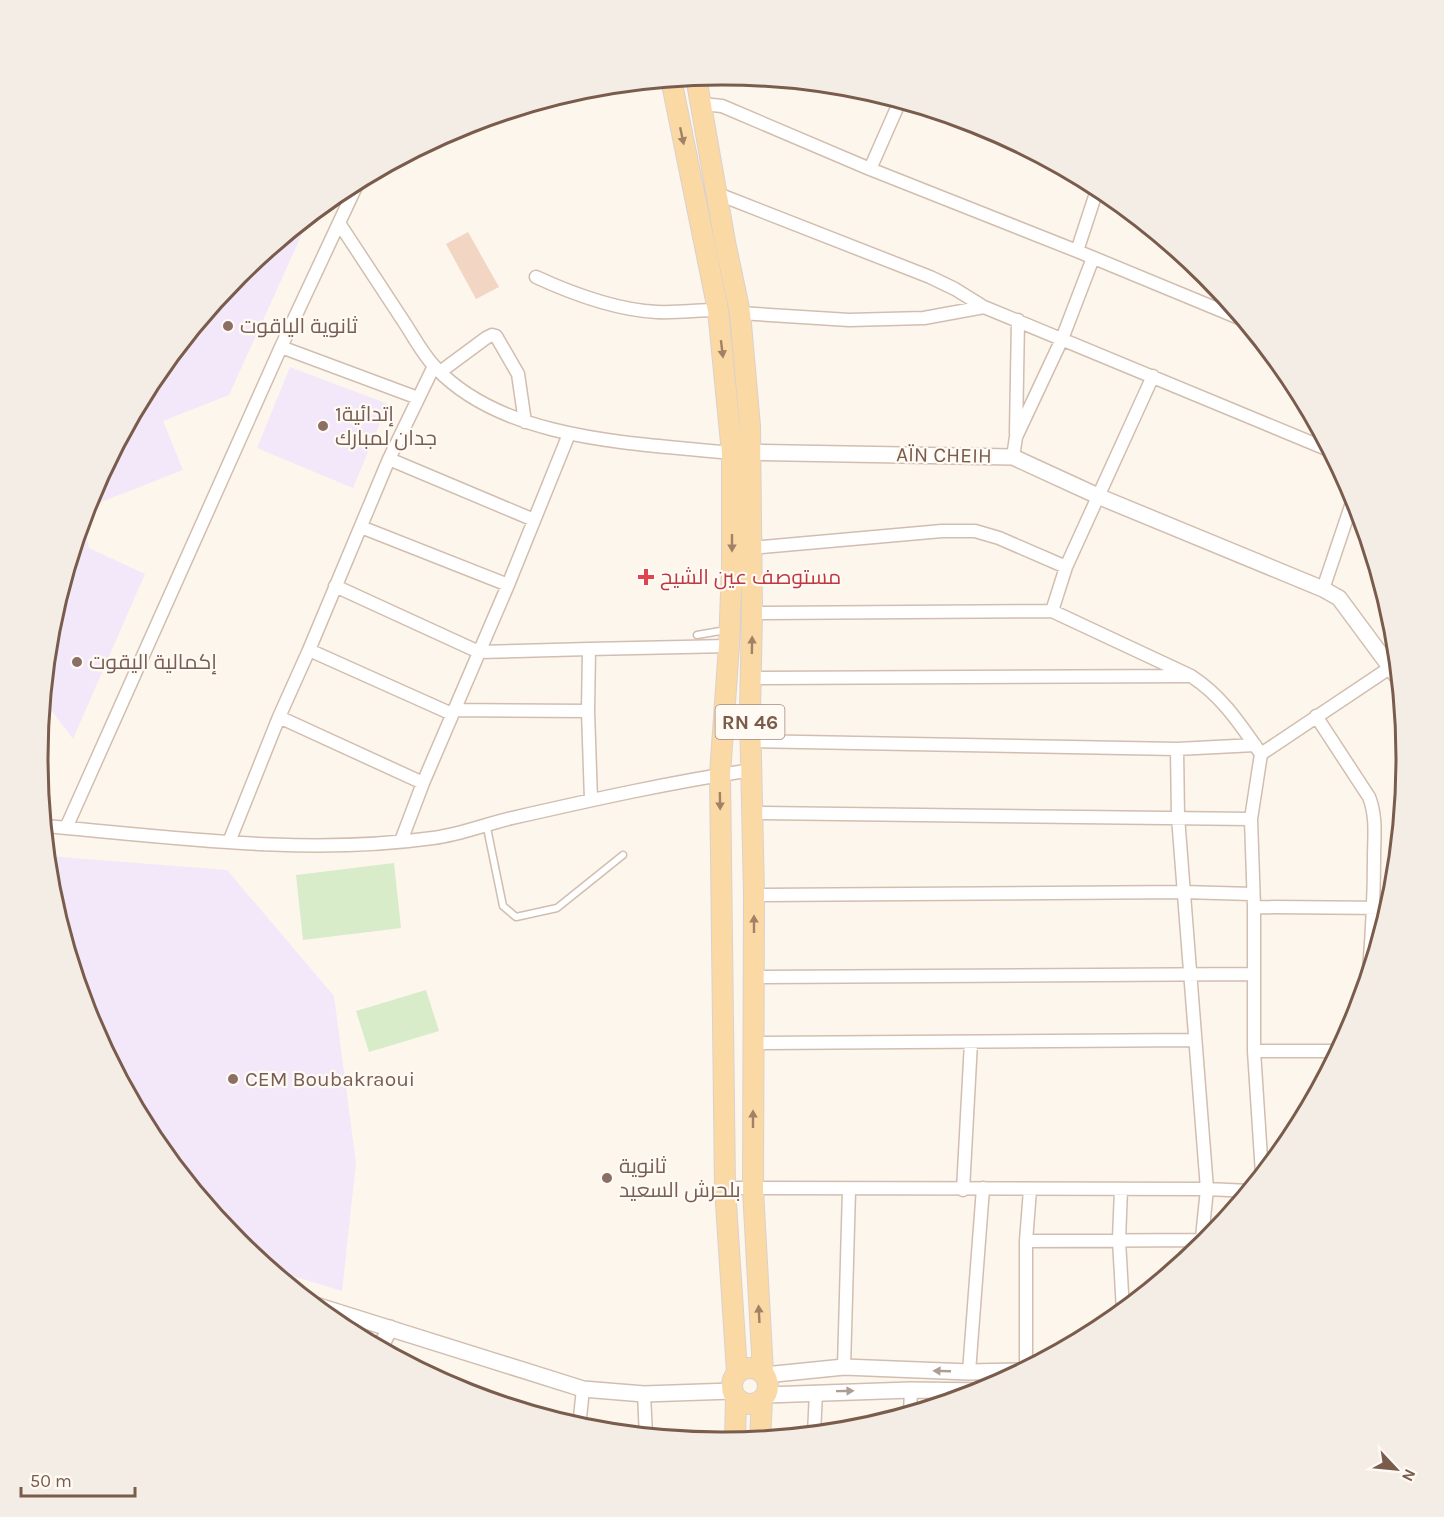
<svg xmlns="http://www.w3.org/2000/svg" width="1444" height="1517" font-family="Karla,Cairo,sans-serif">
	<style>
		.education { fill: #f3e8fa }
		.green { fill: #d8ecc9 }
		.building { fill: #f3d5c3 }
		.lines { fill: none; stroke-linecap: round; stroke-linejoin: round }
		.service-casing { stroke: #d1beb0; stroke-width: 9 }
		.minor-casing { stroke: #d1beb0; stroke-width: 15 }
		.tertiary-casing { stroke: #d1beb0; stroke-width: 18 }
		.primary-casing { stroke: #dad1cd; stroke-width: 22 }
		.service { stroke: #fff; stroke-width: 6 }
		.minor { stroke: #fff; stroke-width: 12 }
		.tertiary { stroke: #fff; stroke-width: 15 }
		.primary { stroke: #fbd9a5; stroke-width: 20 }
		.oneway { fill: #a18267 }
		.oneway2 { fill: #af9d94 }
		.education-dot { fill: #8d6e63; stroke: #fffaf3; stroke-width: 2 }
		.health-dot { fill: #e0444e; stroke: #fffaf3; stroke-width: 2 }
		.labels { text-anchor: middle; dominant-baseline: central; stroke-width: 4.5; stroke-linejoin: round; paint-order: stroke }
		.shield { fill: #fffaf3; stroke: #a28b7f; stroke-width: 1.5 }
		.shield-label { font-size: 20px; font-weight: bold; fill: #7a5c4d }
		.education-label { font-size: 21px; fill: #785e54; stroke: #fffaf3; text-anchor: start }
		.street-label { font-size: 21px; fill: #7a5c4d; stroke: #fffaf3 }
		.health-label { font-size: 21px; fill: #be3a42; stroke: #fffaf3; text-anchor: start }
		.rim { fill: none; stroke: #7a5c4d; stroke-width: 3 }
	</style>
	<rect width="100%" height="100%" fill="#fdf6ec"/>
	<path class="education" d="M 305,220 L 308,221 L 229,395 L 163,421 L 183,470 L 86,508 L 90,496 L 153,378 L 238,274 Z
		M 290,367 L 388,404 L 353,488 L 257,448 Z
		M 83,518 L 89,548 L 145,574 L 73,739 L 43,699 L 51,625 Z
		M 47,856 L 227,870 L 334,996 L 356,1163 L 342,1291 L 270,1269 L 238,1242 L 153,1138 L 89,1020 L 51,892 Z"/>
	<path class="green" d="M 394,863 L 401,928 L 303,940 L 296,875 Z
		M 426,990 L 439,1031 L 369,1052 L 356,1011 Z"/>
	<path class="building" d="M 468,232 L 499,287 L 476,299 L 446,244 Z"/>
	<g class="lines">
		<defs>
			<path id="service" d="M 697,635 L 726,630
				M 486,823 L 503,906 L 516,917 L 557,908 L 623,855"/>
			<path id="minor" d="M 702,104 L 722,106 L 870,169 L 1077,251 L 1244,320
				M 870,169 L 900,101
				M 718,194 L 930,277 L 955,289 L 984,307 L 1329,450
				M 339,223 C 360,255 381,287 402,319 C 413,335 422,354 436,368 C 506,442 638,443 732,453
				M 1077,251 L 1098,187
				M 536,277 C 573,294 616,310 657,312 C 677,313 698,310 718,310
				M 740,313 L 849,320 L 924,318 L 984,307
				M 281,347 L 418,398
				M 440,372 L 486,338 L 492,335 L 496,336 L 518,374 L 525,422
				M 1016,433 L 1018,320
				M 1013,457 L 1016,437 L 1062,339 L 1093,258
				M 389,459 L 534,520
				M 361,527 L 508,585
				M 751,548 L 942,531 L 975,531 L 999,538 L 1066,567
				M 335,586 L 479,652 L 589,649
				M 1323,589 L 1354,497
				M 1052,611 L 1066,567 L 1153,376
				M 752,613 L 1052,611 L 1191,676 C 1222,696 1240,724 1261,754
				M 309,650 L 452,714
				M 751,678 L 1188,676
				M 454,710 L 588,711
				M 1316,716 L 1369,797 C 1377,817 1374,838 1374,858 C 1374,896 1372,934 1369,971
				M 279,717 L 423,783
				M 751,741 L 1177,749 L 1255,745
				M 1177,749 L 1178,817 L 1207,1189 L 1201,1247
				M 591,800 L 588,711 L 589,649 L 729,646
				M 753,813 L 1251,819
				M 44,826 C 173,837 304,856 433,838 C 459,835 486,824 512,818 C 591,800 671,782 752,770
				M 66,828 L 281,347 L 359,180
				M 401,841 L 423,783 L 508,585 L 569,434
				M 229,842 L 279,717 L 309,650 L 389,459 L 434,366
				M 754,895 L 1183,892 L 1252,894
				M 1254,907 L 1389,908
				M 754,977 L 1254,974
				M 752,1043 L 1195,1040
				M 1254,1051 L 1338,1051
				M 1262,1174 L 1254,1051 L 1254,907 L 1251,819 L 1261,754 L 1397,663
				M 725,1188 L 1207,1189 L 1249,1191
				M 1121,1189 L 1119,1240 L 1123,1311
				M 963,1190 L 971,1042
				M 1026,1241 L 1207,1240
				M 844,1367 L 849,1190
				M 1026,1368 L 1026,1241 L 1030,1190
				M 969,1372 L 983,1188
				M 644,1394 L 646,1436
				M 910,1413 L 911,1390
				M 579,1427 L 583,1389
				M 814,1434 L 816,1392"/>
			<path id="tertiary" d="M 740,452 L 1013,457 L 1100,497 L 1323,589 L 1339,598 L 1399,679
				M 312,1304 L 583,1389 L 644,1394 L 732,1391
				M 380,1348 L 390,1328
				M 765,1375 L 844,1367 L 969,1372 L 1022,1371
				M 766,1395 L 911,1390 L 983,1391"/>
			<path id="primary" d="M 696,77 L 725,242 L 740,313 L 750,426 L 752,613 L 750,713 L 754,895 L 753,1190 L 763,1372
				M 671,79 L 718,310 L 732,453 L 732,565 L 729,646 L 720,774 L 725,1188 L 737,1372
				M732 1386a18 18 0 1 1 36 0a18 18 0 1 1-36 0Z
				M 760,1439 L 762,1400
				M 735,1442 L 736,1398"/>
		</defs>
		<use href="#service" class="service-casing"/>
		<use href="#minor" class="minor-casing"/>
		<use href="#tertiary" class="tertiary-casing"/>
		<use href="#primary" class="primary-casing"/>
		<use href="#service" class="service"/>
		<use href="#minor" class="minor"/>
		<use href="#tertiary" class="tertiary"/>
		<use href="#primary" class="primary"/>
	</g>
	<defs><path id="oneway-solid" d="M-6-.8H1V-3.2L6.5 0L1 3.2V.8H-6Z" transform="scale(1.5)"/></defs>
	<g class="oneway">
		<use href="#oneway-solid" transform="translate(682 136) rotate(78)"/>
		<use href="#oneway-solid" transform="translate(722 349) rotate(83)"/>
		<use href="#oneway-solid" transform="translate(732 543) rotate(90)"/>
		<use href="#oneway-solid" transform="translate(752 645) rotate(-89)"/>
		<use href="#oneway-solid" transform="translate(720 801) rotate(89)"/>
		<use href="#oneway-solid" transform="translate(754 924) rotate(-90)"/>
		<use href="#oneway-solid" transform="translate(753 1119) rotate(-90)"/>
		<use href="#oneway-solid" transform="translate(759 1314) rotate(-93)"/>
	</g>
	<g class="oneway2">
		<use href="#oneway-solid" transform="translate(942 1371) rotate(-178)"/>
		<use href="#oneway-solid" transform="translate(845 1391) rotate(-1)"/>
	</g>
	<g class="education-dot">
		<circle cx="228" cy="326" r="6"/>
		<circle cx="323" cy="426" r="6"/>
		<circle cx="77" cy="662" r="6"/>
		<circle cx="233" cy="1079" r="6"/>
		<circle cx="607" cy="1178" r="6"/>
	</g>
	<path class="health-dot" d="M643 568h6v6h6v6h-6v6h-6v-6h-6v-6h6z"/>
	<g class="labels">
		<rect class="shield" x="715.5" y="705" width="69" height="34" rx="4.5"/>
		<g class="shield-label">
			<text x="750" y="722">RN 46</text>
		</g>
		<g class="education-label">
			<text x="240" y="326">ثانوية الياقوت</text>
			<text x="335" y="414">1إتدائية<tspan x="335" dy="24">جدان لمبارك</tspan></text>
			<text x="89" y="662">إكمالية اليقوت</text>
			<text x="245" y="1079">CEM Boubakraoui</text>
			<text x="619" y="1166">ثانوية<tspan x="619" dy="24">بلحرش السعيد</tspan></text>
		</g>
		<g class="street-label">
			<text transform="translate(944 455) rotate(1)">AÏN CHEIH</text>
		</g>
		<g class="health-label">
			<text x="660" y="577">مستوصف عين الشيح</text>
		</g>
	</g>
	<path d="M0 0H1444V1517H0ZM721 85H723A673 673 0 0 1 1396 758V759A673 673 0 0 1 723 1432H721A673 673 0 0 1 48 759V758A673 673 0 0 1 721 85Z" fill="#f4ede6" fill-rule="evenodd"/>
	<path class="rim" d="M721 85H723A673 673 0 0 1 1396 758V759A673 673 0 0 1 723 1432H721A673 673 0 0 1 48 759V758A673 673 0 0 1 721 85Z"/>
	<g transform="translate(1396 1469) rotate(116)" stroke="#fffaf3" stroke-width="4.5" paint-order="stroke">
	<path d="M0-4.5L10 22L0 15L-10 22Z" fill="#7a5c4d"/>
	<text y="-9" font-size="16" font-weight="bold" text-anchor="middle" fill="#7a5c4d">N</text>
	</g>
	<path d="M21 1487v9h114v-9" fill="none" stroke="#7a5c4d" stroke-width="3"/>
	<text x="30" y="1487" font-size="18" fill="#7a5c4d" stroke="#fffaf3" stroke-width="4.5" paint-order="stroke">50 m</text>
</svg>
